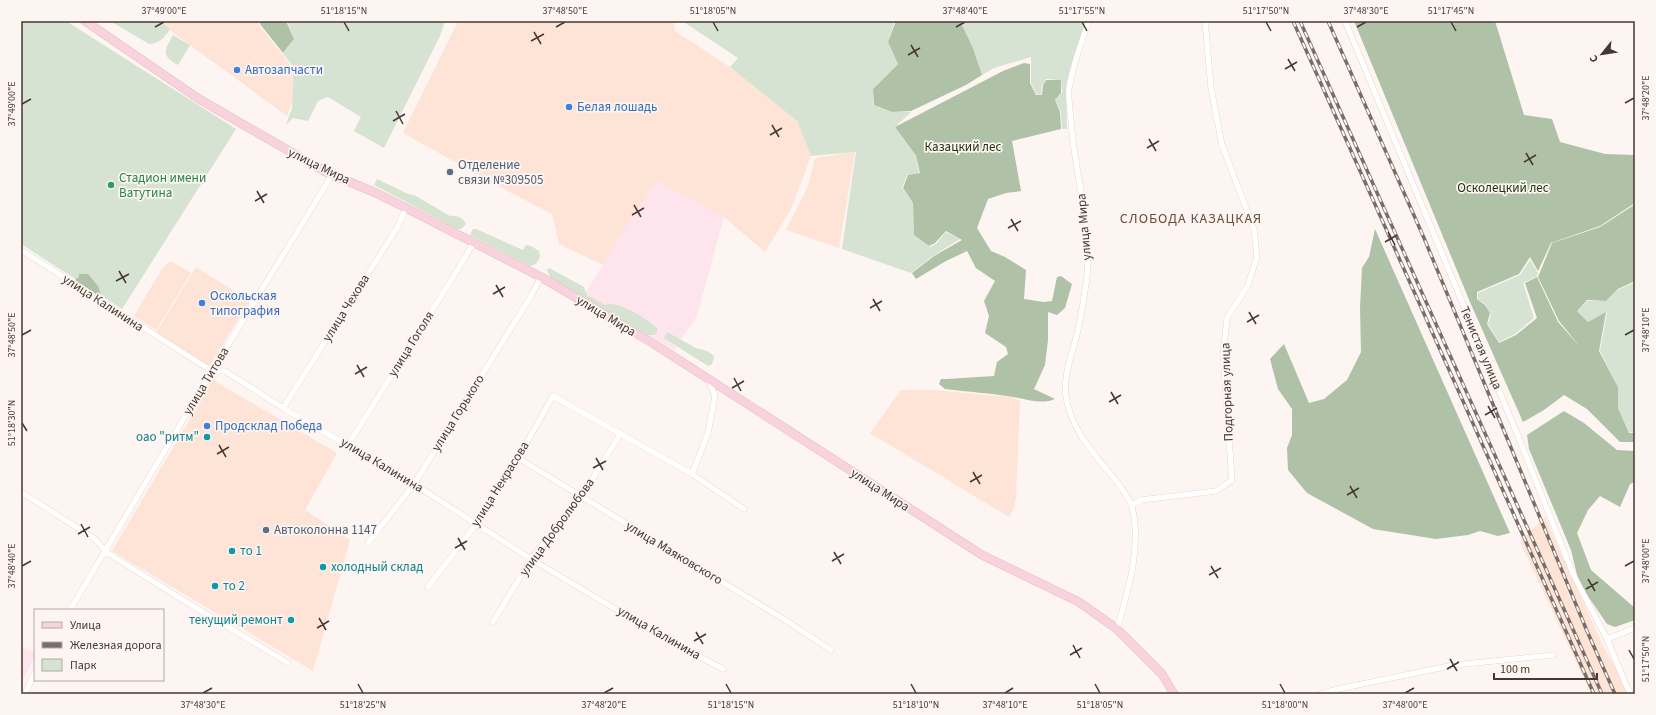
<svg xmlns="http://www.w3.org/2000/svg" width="1656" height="715" font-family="'Source Sans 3',sans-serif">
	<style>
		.built { fill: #fde4d7 }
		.education { fill: #fee5ed }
		.green { fill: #d7e3d2 }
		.forest { fill: #afc1a6 }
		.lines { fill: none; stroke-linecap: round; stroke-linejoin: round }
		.street-casing { stroke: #e3c3b0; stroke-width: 6 }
		.secondary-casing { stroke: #e3c3b0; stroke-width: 9 }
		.street { stroke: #fff; stroke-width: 5.5 }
		.secondary { stroke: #f9d2e0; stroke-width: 8 }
		.rail-casing { stroke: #796e67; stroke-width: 3.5 }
		.rail { stroke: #fcf5f1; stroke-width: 2; stroke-dasharray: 6; stroke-linecap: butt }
		.ticks { fill: none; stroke: #453830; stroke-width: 1.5 }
		.shop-dot { fill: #3f7fe0; stroke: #fcf5f1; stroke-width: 1.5 }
		.service-dot { fill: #5c6f8a; stroke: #fcf5f1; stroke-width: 1.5 }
		.leisure-dot { fill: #2e9e5b; stroke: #fcf5f1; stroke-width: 1.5 }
		.culture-dot { fill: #0f9aa8; stroke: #fcf5f1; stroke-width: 1.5 }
		.labels { text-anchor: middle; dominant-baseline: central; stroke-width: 3.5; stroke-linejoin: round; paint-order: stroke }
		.shop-label { font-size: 13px; fill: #366cbe; stroke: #fcf5f1; text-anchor: start }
		.park-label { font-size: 13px; fill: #1a3109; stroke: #fcf5f1 }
		.service-label { font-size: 13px; fill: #4e5e75; stroke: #fcf5f1; text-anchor: start }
		.street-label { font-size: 13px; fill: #453830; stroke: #fcf5f1 }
		.leisure-label { font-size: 13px; fill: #27864d; stroke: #fcf5f1; text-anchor: start }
		.culture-label { font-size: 13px; fill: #0d838f; stroke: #fcf5f1; text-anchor: start }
		.neighbourhood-label { font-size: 14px; letter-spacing: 1px; fill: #694e3e; stroke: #fcf5f1 }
		.neatline { fill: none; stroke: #453830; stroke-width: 1.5 }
		.ticks-label { font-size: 10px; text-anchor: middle; fill: #453830 }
	</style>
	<rect width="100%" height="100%" fill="#fcf5f1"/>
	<path class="built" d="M 157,21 L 260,21 L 259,25 L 292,67 L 292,102 L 287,116 Z
		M 458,21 L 674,21 L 675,31 L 730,67 L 797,121 L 811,156 L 791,209 L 765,252 L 724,217 L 607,267 L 559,244 L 552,214 L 498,186 L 403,133 Z
		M 855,152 L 839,248 L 786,230 L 808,186 L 815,158 Z
		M 171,261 L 191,273 L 156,330 L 134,316 L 162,269 Z
		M 196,267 L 250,301 L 208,368 L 154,336 Z
		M 213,380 L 337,453 L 305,510 L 350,540 L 313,671 L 112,551 Z
		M 901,390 L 934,390 L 1009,397 L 1020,400 L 1016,498 L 1014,508 L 1009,517 L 870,433 Z
		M 1545,517 L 1603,646 L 1631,694 L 1591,694 L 1520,542 Z"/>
	<path class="education" d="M 657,181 L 724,217 L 697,316 L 674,350 L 584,295 L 607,259 L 619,237 Z
		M 21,646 L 35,653 L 35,658 L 21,682 Z"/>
	<path class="green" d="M 21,21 L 66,21 L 236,129 L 122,309 L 21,244 Z
		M 110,21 L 159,21 L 170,29 C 164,38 160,43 149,44 Z
		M 287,21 L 445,21 L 440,36 L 384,148 L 354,131 L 361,117 L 328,97 L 318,101 L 308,121 L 293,118 L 286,125 L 292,108 L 293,66 L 283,54 L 294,39 Z
		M 682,21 L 895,21 L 888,42 L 898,64 L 873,89 L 873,105 L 892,112 L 911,112 L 895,127 L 916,157 L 919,173 L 907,175 L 902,188 L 913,203 L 914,235 L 930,247 L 936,244 L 946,232 L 960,239 L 934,255 L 911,273 L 842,249 L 856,152 L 811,156 L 797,121 L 730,67 L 738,58 Z
		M 960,21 L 1086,21 L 1066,90 L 1067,129 L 1062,129 L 1061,112 L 1055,100 L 1062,93 L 1061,80 L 1046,79 L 1042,85 L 1041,95 L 1036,94 L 1031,83 L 1031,57 L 994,68 L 982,75 L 973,48 Z
		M 173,35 L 190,45 L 178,65 C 160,55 165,50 173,35 Z
		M 377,179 L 406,193 L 416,196 L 450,216 C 457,215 463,218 466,224 L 461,229 L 457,229 L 374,185 Z
		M 473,229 L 476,229 L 523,250 L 526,245 L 531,246 L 539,251 L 540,257 L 536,264 L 530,266 L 470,235 Z
		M 1530,260 L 1538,273 L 1537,276 L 1523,283 L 1534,318 L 1515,334 L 1499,342 L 1488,324 L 1491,314 L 1485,304 L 1478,299 L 1478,293 L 1520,275 Z
		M 549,268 L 584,287 L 587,295 L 605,305 C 617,299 648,320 657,328 L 657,333 L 654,335 L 647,335 L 551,279 L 547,270 Z
		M 1635,282 L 1635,433 L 1629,432 L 1618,408 L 1618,387 L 1600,351 L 1607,312 L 1588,322 L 1577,311 L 1587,301 L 1606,301 L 1618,290 Z
		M 667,332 L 696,348 L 707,351 L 713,355 L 714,358 L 712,364 L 708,366 L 664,338 Z"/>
	<path class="forest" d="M 261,21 L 286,21 L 294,39 L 283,53 L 260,24 Z
		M 896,21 L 960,21 L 973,48 L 982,75 L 966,85 L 911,111 L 892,112 L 874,105 L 873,89 L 898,64 L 888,42 Z
		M 1354,21 L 1495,21 L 1524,115 L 1552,119 L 1560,142 L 1605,154 L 1635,155 L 1635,203 L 1600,226 L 1551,243 L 1538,271 L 1530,257 L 1519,274 L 1477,292 L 1477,299 L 1485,305 L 1490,313 L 1487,324 L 1499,343 L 1516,335 L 1537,318 L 1525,283 L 1537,277 L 1558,322 L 1581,348 L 1586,384 L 1581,348 L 1559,321 L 1538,277 L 1552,243 L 1600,227 L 1634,205 L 1635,281 L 1618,289 L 1606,301 L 1587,300 L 1577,311 L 1588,322 L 1606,312 L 1599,351 L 1618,387 L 1618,408 L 1629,433 L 1635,433 L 1635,442 L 1620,442 L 1587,409 L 1564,395 L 1544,410 L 1523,422 L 1470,302 Z
		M 1024,63 L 1030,64 L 1030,83 L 1036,95 L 1042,95 L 1043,85 L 1046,80 L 1061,80 L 1061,93 L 1055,100 L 1060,112 L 1061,129 L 1012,141 L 1021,191 L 1006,193 L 988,199 L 977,228 L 991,251 L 1005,257 L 1026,270 L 1024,299 L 1044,302 L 1052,301 L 1057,277 L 1061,276 L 1072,284 L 1065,308 L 1057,315 L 1048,312 L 1048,340 L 1045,365 L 1034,389 L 1055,399 C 1042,405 1027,399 1013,397 C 991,393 968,392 945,389 L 939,384 L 941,379 L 946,379 L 994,376 L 997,362 L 1008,354 L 1006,347 L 985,333 L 989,316 L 984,301 L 995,281 L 976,268 L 967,251 L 946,261 L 916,279 L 912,273 L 934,256 L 962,240 L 946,231 L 935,243 L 929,246 L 914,235 L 913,203 L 903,188 L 908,175 L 920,173 L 916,156 L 895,127 L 1003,71 Z
		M 1375,229 L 1510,533 L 1498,536 L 1480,531 L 1468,535 L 1436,539 L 1373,529 L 1307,493 L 1288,470 L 1287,448 L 1292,435 L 1292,409 L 1278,389 L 1270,359 L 1284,344 L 1309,403 L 1324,399 L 1347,380 L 1361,352 L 1360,308 L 1362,268 L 1369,257 Z
		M 79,274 L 88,274 L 98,286 L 102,298 L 88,292 L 75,280 L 79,277 Z
		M 1564,411 L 1584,423 L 1617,450 L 1635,451 L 1635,482 L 1630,484 L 1620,507 L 1600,496 L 1588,510 L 1577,533 L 1591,570 L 1635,608 L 1635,620 L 1615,627 L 1607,624 L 1579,583 L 1571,550 L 1529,449 L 1527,435 Z"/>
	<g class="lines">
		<defs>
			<path id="street" d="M 1089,21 C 1082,40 1072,69 1069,88 C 1068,98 1070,110 1071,120 C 1074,172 1092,223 1087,276 C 1085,294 1082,312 1078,330 C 1073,353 1061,378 1067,402 C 1074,434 1097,457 1117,482 C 1122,489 1130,499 1132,507 C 1142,547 1128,591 1117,629
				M 1345,21 L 1518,436 L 1573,574 L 1607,639 L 1626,685 L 1631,694
				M 21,250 L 212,371 L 225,371 L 283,408 L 414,484 L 531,559 L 664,638 L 723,669
				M 283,408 L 397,228 L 406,208
				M 348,445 L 463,261 L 474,242
				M 518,458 L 782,618 L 831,650
				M 692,474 L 708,433 L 715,396 L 708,379
				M 21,492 L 95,539 L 106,552 L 183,600 L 288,663
				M 1132,505 L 1141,500 L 1216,491 L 1232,480 L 1223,354 L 1227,318 L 1248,285 L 1257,256 L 1254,229 L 1222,145 L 1211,88 L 1205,21
				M 368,543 L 414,484 L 531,296 L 541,277
				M 428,587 L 477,523 L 518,458 L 553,396 L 692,474 L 744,509
				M 70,610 L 212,371 L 332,175
				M 493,622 L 531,559 L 581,497 L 621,433
				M 1607,639 L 1635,628
				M 25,694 L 35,672
				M 1321,694 L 1338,689 L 1454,665 L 1553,655"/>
			<path id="secondary" d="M 85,21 L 199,99 L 244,125 L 326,172 L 376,193 L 406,208 L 541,277 L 587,304 L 654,344 L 982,555 L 1079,602 L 1117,629 L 1162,674 L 1174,694"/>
		</defs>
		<use href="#street" class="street-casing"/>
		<use href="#secondary" class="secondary-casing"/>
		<use href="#street" class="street"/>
		<use href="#secondary" class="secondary"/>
		<defs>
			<path id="rail" d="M 1293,21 L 1594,694
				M 1300,21 L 1602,694
				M 1328,21 L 1424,238 L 1587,631 L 1615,694"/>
		</defs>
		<use href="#rail" class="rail-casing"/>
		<use href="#rail" class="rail"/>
	</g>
	<path class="ticks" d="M 344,22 L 349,31M 713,22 L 718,31M 1082,22 L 1087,31M 1266,22 L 1271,31M 1451,22 L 1456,31M 155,27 L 164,22M 556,27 L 565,22M 956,27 L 965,22M 1357,27 L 1366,22M 534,32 L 541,44M 531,41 L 544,34M 911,45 L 918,57M 908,55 L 920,48M 1288,59 L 1295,71M 1285,69 L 1297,62M 1625,103 L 1634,98M 22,104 L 31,99M 396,111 L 403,124M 393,121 L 405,114M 772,125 L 779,137M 770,135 L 782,128M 1149,139 L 1156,151M 1147,148 L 1159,141M 1526,153 L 1533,165M 1524,162 L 1536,155M 257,191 L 264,203M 255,201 L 267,194M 634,205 L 641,217M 632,215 L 644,208M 1011,219 L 1018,231M 1008,228 L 1021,221M 1388,232 L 1395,245M 1385,242 L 1397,235M 119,271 L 126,283M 116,281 L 129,274M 496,285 L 503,297M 493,294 L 505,287M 873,299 L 880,311M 870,308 L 882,301M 1249,312 L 1256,324M 1247,322 L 1259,315M 22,335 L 31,330M 1625,335 L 1634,330M 357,365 L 364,377M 355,374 L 367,367M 734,378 L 741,391M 732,388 L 744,381M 1111,392 L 1118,404M 1109,402 L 1121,395M 1488,406 L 1495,418M 1485,415 L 1497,408M 22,423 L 27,431M 219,445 L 226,457M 217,454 L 229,447M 596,458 L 603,470M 593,468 L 606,461M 973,472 L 980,484M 970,482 L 982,475M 1350,486 L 1357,498M 1347,495 L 1359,488M 81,524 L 88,537M 78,534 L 90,527M 458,538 L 465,550M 455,548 L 467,541M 834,552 L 841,564M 832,561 L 844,554M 22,566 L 31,561M 1211,566 L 1218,578M 1625,566 L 1634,561M 1209,575 L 1221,568M 1588,579 L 1595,591M 1586,589 L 1598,582M 319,618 L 326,630M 317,628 L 329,621M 696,632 L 703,644M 694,641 L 706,634M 1073,645 L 1080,658M 1629,650 L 1634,659M 1070,655 L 1082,648M 1450,659 L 1457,671M 1447,669 L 1459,662M 358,684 L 363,693M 726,684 L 731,693M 911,684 L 916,693M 1095,684 L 1100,693M 1280,684 L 1285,693M 203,693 L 212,688M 604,693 L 613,688M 1005,693 L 1013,688M 1405,693 L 1414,688"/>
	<g class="shop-dot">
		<circle cx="237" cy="70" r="4"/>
		<circle cx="569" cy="107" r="4"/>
		<circle cx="202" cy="303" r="4"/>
		<circle cx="207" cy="426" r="4"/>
	</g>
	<g class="service-dot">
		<circle cx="450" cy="172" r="4"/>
		<circle cx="266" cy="530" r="4"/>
	</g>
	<circle class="leisure-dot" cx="111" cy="185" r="4"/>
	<g class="culture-dot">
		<circle cx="207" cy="437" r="4"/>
		<circle cx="232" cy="551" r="4"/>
		<circle cx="323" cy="567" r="4"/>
		<circle cx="215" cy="586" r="4"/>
		<circle cx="291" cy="620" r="4"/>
	</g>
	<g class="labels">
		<g class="shop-label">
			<text x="245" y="70">Автозапчасти</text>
			<text x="577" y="107">Белая лошадь</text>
			<text x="210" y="296">Оскольская<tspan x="210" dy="15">типография</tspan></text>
			<text x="215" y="426">Продсклад Победа</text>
		</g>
		<g class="park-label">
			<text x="963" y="147">Казацкий лес</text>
			<text x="1503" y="188">Осколецкий лес</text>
		</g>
		<g class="service-label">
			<text x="458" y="165">Отделение<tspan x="458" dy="15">связи №309505</tspan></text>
			<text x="274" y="530">Автоколонна 1147</text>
		</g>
		<g class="street-label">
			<text transform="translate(319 166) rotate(26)">улица Мира</text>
			<text transform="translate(1084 227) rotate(-95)">улица Мира</text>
			<text transform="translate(103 303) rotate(33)">улица Калинина</text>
			<text transform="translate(346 308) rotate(-58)">улица Чехова</text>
			<text transform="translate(606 316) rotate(31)">улица Мира</text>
			<text transform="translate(411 344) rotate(-58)">улица Гоголя</text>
			<text transform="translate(1481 348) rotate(67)">Тенистая улица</text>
			<text transform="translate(206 381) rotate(-59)">улица Титова</text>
			<text transform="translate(1227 392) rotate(-92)">Подгорная улица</text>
			<text transform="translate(458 413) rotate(-58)">улица Горького</text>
			<text transform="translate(382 465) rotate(31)">улица Калинина</text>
			<text transform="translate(500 484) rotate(-58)">улица Некрасова</text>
			<text transform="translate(880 490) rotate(33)">улица Мира</text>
			<text transform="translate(557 527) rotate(-54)">улица Добролюбова</text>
			<text transform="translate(674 553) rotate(31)">улица Маяковского</text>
			<text transform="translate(659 633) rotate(30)">улица Калинина</text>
		</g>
		<g class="leisure-label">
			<text x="119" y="178">Стадион имени<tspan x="119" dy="15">Ватутина</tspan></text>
		</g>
		<g class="culture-label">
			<text x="199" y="437" text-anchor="end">оао "ритм"</text>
			<text x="240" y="551">то 1</text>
			<text x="331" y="567">холодный склад</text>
			<text x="223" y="586">то 2</text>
			<text x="283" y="620" text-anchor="end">текущий ремонт</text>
		</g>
		<g class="neighbourhood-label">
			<text x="1191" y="219">СЛОБОДА КАЗАЦКАЯ</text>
		</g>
	</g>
	<rect width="1656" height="715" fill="none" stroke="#fcf5f1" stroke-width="44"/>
	<rect x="34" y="609" width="130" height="72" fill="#fcf5f1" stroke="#b3a9a4"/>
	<rect x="42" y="622" width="20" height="6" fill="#f9d2e0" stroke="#b3a9a4"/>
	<text x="70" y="629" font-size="12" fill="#453830">Улица</text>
	<rect x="42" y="642" width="20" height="6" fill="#796e67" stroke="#b3a9a4"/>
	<text x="70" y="649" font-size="12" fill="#453830">Железная дорога</text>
	<rect x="42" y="659" width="20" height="12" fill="#d7e3d2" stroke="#b3a9a4"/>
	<text x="70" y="669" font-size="12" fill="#453830">Парк</text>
	<g transform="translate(1602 54) rotate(240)" stroke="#fcf5f1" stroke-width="3" paint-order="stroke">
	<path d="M0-3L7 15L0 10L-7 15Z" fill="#453830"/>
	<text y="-6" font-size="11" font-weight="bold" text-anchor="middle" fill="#453830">С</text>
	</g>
	<path d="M1494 673v6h103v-6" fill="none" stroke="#453830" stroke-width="2"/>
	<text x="1500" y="673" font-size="12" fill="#453830" stroke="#fcf5f1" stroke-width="3" paint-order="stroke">100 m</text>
	<rect x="22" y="22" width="1612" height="671" class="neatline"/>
	<g class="ticks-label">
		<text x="164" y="14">37°49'00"E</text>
		<text x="344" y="14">51°18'15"N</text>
		<text x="565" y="14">37°48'50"E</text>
		<text x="713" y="14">51°18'05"N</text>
		<text x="965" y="14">37°48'40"E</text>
		<text x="1082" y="14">51°17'55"N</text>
		<text x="1266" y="14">51°17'50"N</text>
		<text x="1366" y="14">37°48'30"E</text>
		<text x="1451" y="14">51°17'45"N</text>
		<text transform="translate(1645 98) rotate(-90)" y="4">37°48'20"E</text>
		<text transform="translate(11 104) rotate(-90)" y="4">37°49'00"E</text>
		<text transform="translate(1645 330) rotate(-90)" y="4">37°48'10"E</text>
		<text transform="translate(11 335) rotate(-90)" y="4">37°48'50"E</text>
		<text transform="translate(11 423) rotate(-90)" y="4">51°18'30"N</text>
		<text transform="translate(1645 561) rotate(-90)" y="4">37°48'00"E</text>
		<text transform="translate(11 566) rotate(-90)" y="4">37°48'40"E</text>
		<text transform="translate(1645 659) rotate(-90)" y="4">51°17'50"N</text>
		<text x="203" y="708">37°48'30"E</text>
		<text x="363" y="708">51°18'25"N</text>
		<text x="604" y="708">37°48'20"E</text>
		<text x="731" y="708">51°18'15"N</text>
		<text x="916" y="708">51°18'10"N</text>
		<text x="1005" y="708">37°48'10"E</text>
		<text x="1100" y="708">51°18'05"N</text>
		<text x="1285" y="708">51°18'00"N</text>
		<text x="1405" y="708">37°48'00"E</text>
	</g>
</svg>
